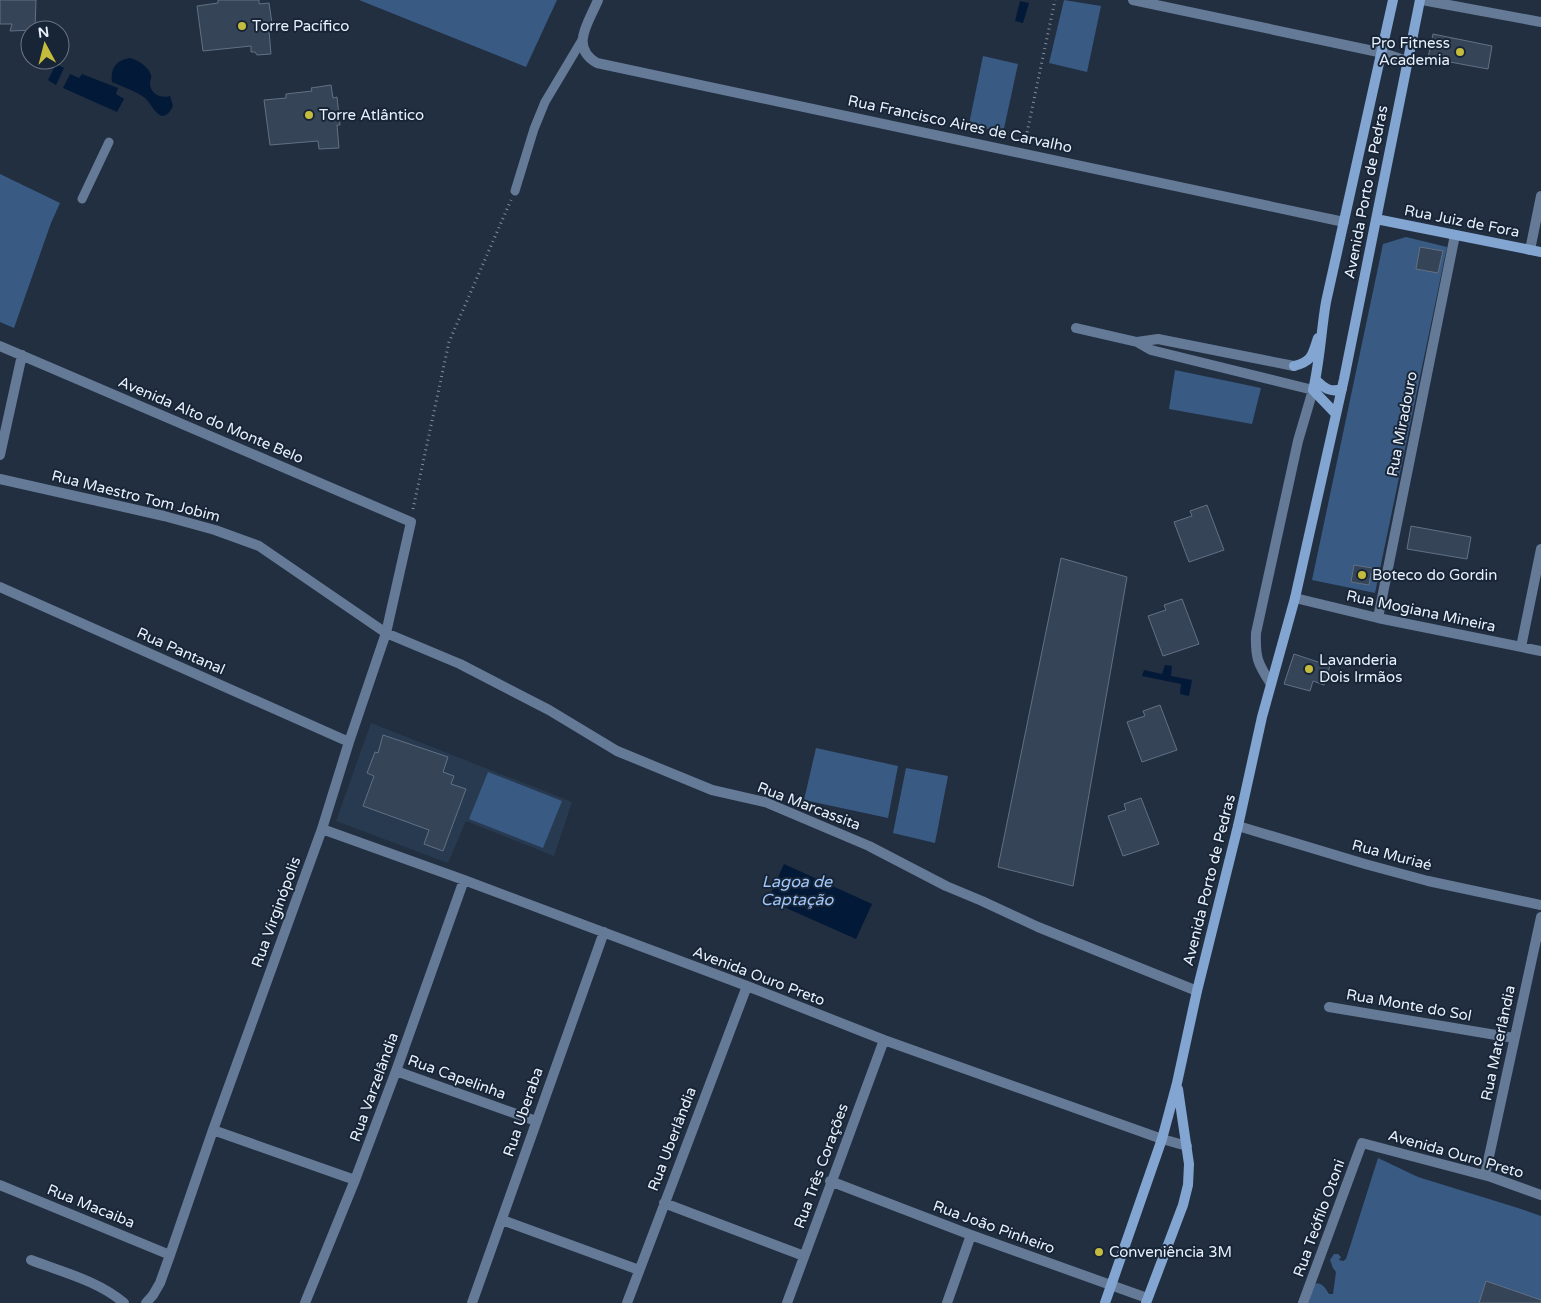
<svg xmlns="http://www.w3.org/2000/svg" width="1541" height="1303" font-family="'Varela Round',sans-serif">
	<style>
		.built { fill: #283a50 }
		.green { fill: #395a83 }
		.water { fill: #021937 }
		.building { fill: #364457; stroke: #617185 }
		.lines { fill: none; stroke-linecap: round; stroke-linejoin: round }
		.path { stroke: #828d9c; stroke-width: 3; stroke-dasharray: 1 4; stroke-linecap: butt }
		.lane { stroke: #657a96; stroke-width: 9 }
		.street { stroke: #657a96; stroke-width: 10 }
		.secondary { stroke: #83a5d1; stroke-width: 10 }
		.poi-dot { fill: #c5bc3d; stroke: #182537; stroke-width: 2 }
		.labels { text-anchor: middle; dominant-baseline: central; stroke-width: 4; stroke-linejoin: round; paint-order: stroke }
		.poi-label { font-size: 15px; fill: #e7f0fb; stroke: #182537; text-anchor: start }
		.street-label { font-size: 15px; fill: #e7f0fb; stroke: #182537 }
		.water-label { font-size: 16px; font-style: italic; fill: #a0c7fb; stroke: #182537 }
	</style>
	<rect width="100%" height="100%" fill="#222f41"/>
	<path class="built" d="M 371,723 L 572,802 L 554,856 L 466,821 L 448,863 L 336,821 Z"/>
	<path class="green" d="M 359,0 L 557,0 L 526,67 Z
		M 1064,0 L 1101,6 L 1087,72 L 1049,63 Z
		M 983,56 L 1018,64 L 1003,133 L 969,124 Z
		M 0,174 L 60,203 L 51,223 L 14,328 L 0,322 Z
		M 1406,237 L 1447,247 L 1375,593 L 1312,580 L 1383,244 Z
		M 1175,370 L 1261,388 L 1252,424 L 1169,409 Z
		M 816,748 L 898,766 L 888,818 L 804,800 Z
		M 906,768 L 948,776 L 935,843 L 893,833 Z
		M 488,772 L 562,801 L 543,848 L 469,819 Z
		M 1378,1158 L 1418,1177 L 1518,1208 L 1541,1216 L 1541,1303 L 1304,1303 L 1313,1284 C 1321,1281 1325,1287 1329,1294 L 1333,1294 L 1336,1272 L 1333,1268 L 1330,1260 L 1334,1254 L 1338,1254 L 1341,1257 L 1339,1260 L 1343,1261 L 1346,1259 Z"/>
	<path class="water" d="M 1020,1 L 1029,3 L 1023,23 L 1015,21 Z
		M 130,58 C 138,60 148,66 151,75 C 152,79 150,79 150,83 C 150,94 161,99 170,96 L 173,106 C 161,130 152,103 145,98 C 136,91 123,87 112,82 C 110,69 116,60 130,58 Z
		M 56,64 L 64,68 L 56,85 L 48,80 Z
		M 70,74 L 79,78 L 82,74 L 118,88 L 116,94 L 124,99 L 117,112 L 63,88 Z
		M 1165,665 L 1172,666 L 1171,676 L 1192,680 L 1189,696 L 1180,694 L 1181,684 L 1142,676 L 1144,670 L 1162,674 Z
		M 784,864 L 872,904 L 856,939 L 768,900 Z"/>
	<path class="building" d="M 0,0 L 36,0 L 35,30 L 10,31 L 12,24 L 0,24 Z
		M 218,0 L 259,0 L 259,4 L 269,3 L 273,30 L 269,31 L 271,54 L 257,55 L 255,52 L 251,52 L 251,46 L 203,51 L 197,6 L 218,3 Z
		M 1433,34 L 1492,46 L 1488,69 L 1428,58 Z
		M 331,85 L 333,98 L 337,97 L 340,125 L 337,125 L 339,148 L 319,149 L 318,141 L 270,145 L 264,100 L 286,98 L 286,94 L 312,91 L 311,88 Z
		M 1420,247 L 1443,251 L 1438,273 L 1416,269 Z
		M 1207,505 L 1224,550 L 1189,562 L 1174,522 L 1192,516 L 1190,511 Z
		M 1411,526 L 1471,537 L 1467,559 L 1407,549 Z
		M 1061,558 L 1127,577 L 1073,886 L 998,867 Z
		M 1354,565 L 1372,568 L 1369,585 L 1351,582 Z
		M 1182,599 L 1199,644 L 1163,656 L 1148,616 L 1166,610 L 1164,605 Z
		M 1294,654 L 1330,666 L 1324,685 L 1313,681 L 1310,691 L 1284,684 Z
		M 1160,705 L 1177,750 L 1142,762 L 1127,722 L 1145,716 L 1143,711 Z
		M 383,735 L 448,757 L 443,772 L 454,776 L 451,784 L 466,789 L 443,851 L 424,844 L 429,830 L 363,806 L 374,776 L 367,773 L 375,752 L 378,753 Z
		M 1141,798 L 1159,844 L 1123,856 L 1108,816 L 1126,810 L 1124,804 Z
		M 1486,1281 L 1541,1300 L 1541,1303 L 1479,1303 Z"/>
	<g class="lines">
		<path class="path" d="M 1025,142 L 1055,0
			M 413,509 L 449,342 L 511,200"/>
		<path class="lane" d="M 515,191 L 534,129 L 545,102 L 582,40
			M 82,199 L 109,142"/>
		<path class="street" d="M 598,0 C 589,22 569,47 597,63 L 1344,222
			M 1133,0 L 1383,53 L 1407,61
			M 1422,0 L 1541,22
			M 1530,250 L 1541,196
			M 1076,328 L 1137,342 L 1151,350 L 1313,390 L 1298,441 L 1256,633 C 1255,658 1258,664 1271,684
			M 1137,342 L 1158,339 L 1294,366
			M 0,346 L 411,522 L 386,633 L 349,742 L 322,829 L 213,1130 L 170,1255 L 160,1283 L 153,1295 L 146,1303
			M 0,455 L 22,355
			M 0,479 L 164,516 L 215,530 L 259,546 L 386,633 L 460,664 L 549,710 L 617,751 L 712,790 L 765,802 L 869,846 L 946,886 L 982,901 L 1038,927 L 1197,991
			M 0,587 L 349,742
			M 1295,598 L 1378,618 L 1541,651
			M 1378,618 L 1455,235
			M 1521,647 L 1541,549
			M 1238,826 L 1365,864 L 1428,881 L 1541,905
			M 322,829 L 464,880 L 747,986 L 884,1040 L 1162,1139 L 1187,1146
			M 1329,1007 L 1514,1038
			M 396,1071 L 536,1121
			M 213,1130 L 355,1180
			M 1485,1175 L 1541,917
			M 830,1181 L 971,1235 L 1147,1298
			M 0,1185 L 170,1255
			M 664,1203 L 804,1256
			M 502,1220 L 639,1270
			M 31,1260 C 62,1272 99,1281 124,1303
			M 305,1303 L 355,1180 L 396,1071 L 464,880
			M 472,1303 L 604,932
			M 627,1303 L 747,986
			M 787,1303 L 884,1040
			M 947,1303 L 971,1235
			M 1303,1303 L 1362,1143 L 1491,1177 L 1541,1195"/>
		<path class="secondary" d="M 1376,219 L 1541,252
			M 1294,366 C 1313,361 1312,355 1318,338
			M 1316,380 C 1324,388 1330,393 1342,389
			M 1336,414 L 1313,390 C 1320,361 1321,331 1326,302 L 1393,0
			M 1105,1303 L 1162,1139 L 1177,1083 L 1197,991 L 1238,826 L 1262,717 L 1295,598 L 1344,379 L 1420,0
			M 1146,1303 L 1183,1205 L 1188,1185 L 1189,1164 L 1178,1089"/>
	</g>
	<g class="poi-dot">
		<circle cx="242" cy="26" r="5"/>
		<circle cx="1460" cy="52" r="5"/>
		<circle cx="309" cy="115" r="5"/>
		<circle cx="1362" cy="575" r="5"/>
		<circle cx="1309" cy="669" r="5"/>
		<circle cx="1099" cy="1252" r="5"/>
	</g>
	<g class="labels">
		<g class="poi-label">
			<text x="252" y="26">Torre Pacífico</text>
			<text x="1450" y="43" text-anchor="end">Pro Fitness<tspan x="1450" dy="17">Academia</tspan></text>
			<text x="319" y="115">Torre Atlântico</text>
			<text x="1372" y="575">Boteco do Gordin</text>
			<text x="1319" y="660">Lavanderia<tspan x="1319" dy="17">Dois Irmãos</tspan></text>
			<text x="1109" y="1252">Conveniência 3M</text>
		</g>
		<g class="street-label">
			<text transform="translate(960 124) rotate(12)">Rua Francisco Aires de Carvalho</text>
			<text transform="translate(1366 192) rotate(-79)">Avenida Porto de Pedras</text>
			<text transform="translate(1462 221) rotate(11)">Rua Juiz de Fora</text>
			<text transform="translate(211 420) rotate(23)">Avenida Alto do Monte Belo</text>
			<text transform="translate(1402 424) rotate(-79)">Rua Miradouro</text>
			<text transform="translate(136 496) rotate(14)">Rua Maestro Tom Jobim</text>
			<text transform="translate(1421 611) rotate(12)">Rua Mogiana Mineira</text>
			<text transform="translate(181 651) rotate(24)">Rua Pantanal</text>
			<text transform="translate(809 806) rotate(21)">Rua Marcassita</text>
			<text transform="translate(1392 855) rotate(15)">Rua Muriaé</text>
			<text transform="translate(1209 880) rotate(-76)">Avenida Porto de Pedras</text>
			<text transform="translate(276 912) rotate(-70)">Rua Virginópolis</text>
			<text transform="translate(759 976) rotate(21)">Avenida Ouro Preto</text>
			<text transform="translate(1409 1005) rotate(10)">Rua Monte do Sol</text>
			<text transform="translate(1498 1043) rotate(-78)">Rua Materlândia</text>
			<text transform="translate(457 1077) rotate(20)">Rua Capelinha</text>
			<text transform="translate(374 1087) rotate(-70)">Rua Varzelândia</text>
			<text transform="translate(523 1112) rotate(-71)">Rua Uberaba</text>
			<text transform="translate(672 1139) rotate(-69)">Rua Uberlândia</text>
			<text transform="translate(1456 1154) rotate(16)">Avenida Ouro Preto</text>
			<text transform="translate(821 1166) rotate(-70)">Rua Três Corações</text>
			<text transform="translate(91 1206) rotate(22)">Rua Macaiba</text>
			<text transform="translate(1319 1218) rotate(-70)">Rua Teófilo Otoni</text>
			<text transform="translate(994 1227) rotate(20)">Rua João Pinheiro</text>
		</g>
		<g class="water-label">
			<text x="797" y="882">Lagoa de<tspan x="797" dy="18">Captação</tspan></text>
		</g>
	</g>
	<g transform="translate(45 45) rotate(353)"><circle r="24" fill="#182537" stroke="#6b7685"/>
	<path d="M0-4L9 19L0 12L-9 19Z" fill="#c5bc3d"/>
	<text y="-8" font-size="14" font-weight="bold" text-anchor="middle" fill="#e7f0fb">N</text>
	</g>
</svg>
